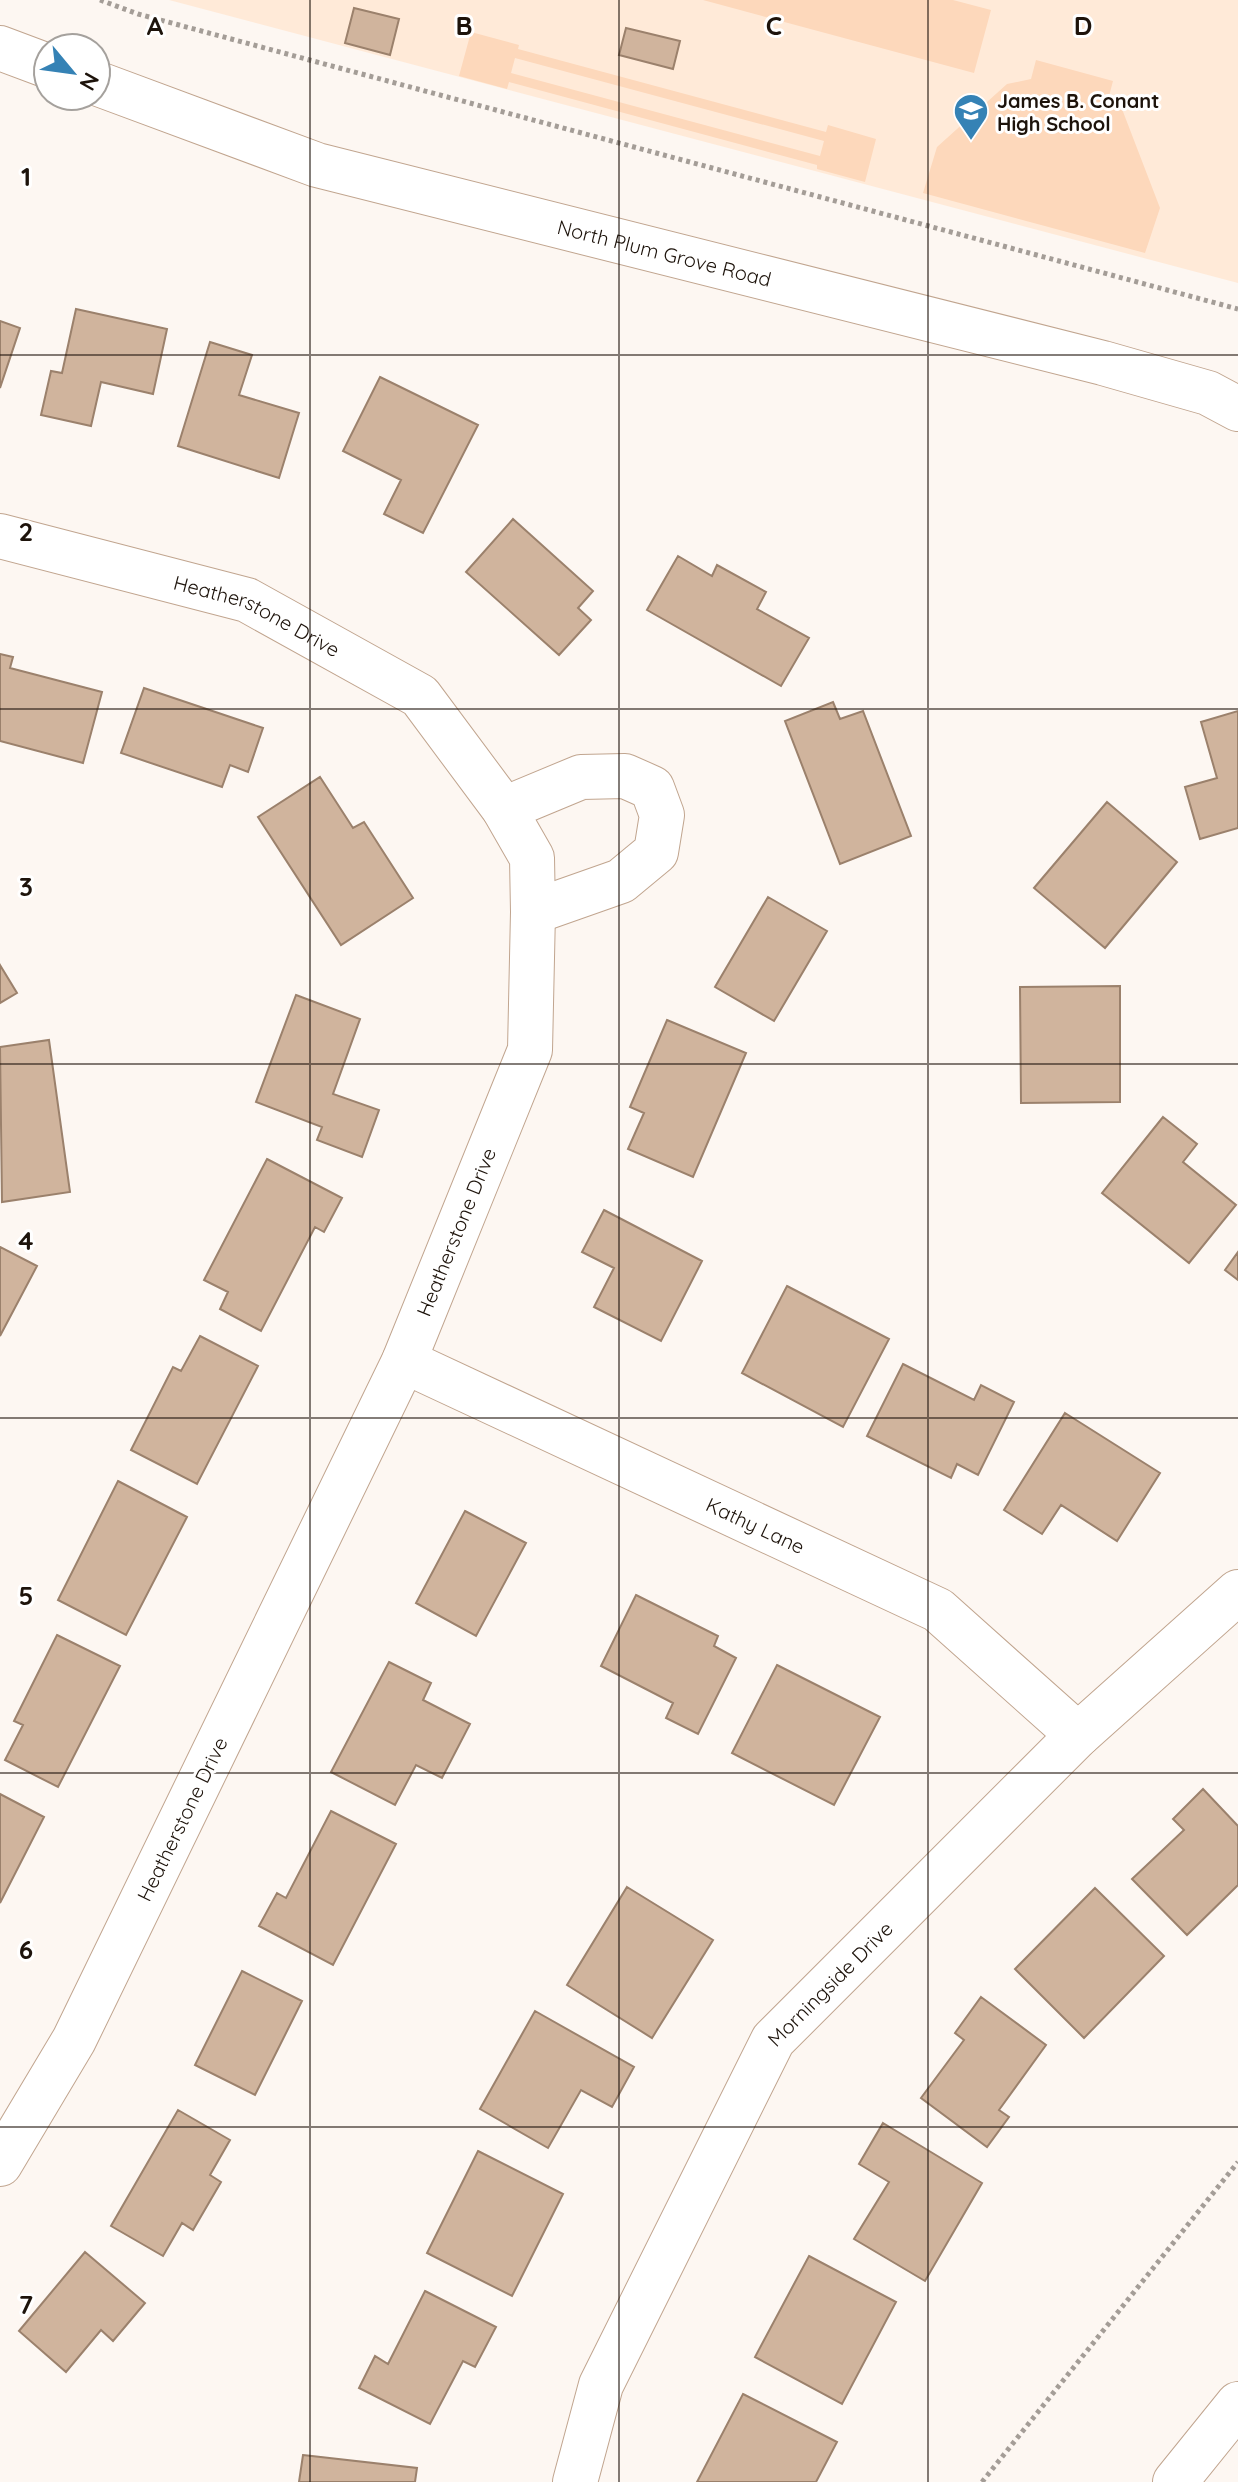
<svg xmlns="http://www.w3.org/2000/svg" width="1238" height="2482" font-family="Quicksand,sans-serif">
	<style>
		.built { fill: #ffead8 }
		.green { fill: #fdd8bb; fill-rule: evenodd }
		.building { fill: #d0b49d; stroke: #9b816c; stroke-width: 2 }
		.lines { fill: none; stroke-linecap: round; stroke-linejoin: round }
		.minor-casing { stroke: #c1a58f; stroke-width: 46 }
		.major-casing { stroke: #c1a58f; stroke-width: 46 }
		.path { stroke: #a49d97; stroke-width: 5; stroke-dasharray: 4 4; stroke-linecap: butt }
		.minor { stroke: #fff; stroke-width: 44 }
		.major { stroke: #fff; stroke-width: 44 }
		.grid { fill: none; stroke: #1d130b; stroke-width: 2; stroke-opacity: 0.55 }
		.labels { text-anchor: middle; dominant-baseline: central; stroke-width: 6; stroke-linejoin: round; paint-order: stroke }
		.poi-label { font-size: 20px; font-weight: bold; fill: #1d130b; stroke: #fff; text-anchor: start }
		.street-label { font-size: 20px; fill: #1d130b; stroke: #fff }
		.grid-label { font-size: 26px; text-anchor: middle; font-weight: bold; fill: #1d130b; stroke: #fff; stroke-width: 6; stroke-linejoin: round; paint-order: stroke }
	</style>
	<rect width="100%" height="100%" fill="#fdf7f2"/>
	<path class="built" d="M 169,0 L 1238,0 L 1238,283 Z"/>
	<path class="green" d="M 703,0 L 953,0 L 991,10 L 974,73 Z
		M 471,32 L 519,45 L 518,49 L 826,132 L 828,125 L 876,139 L 865,182 L 817,169 L 817,165 L 509,82 L 507,89 L 459,76 ZM 515,58 L 824,141 L 820,156 L 511,73 Z
		M 1036,60 L 1113,81 L 1108,100 L 1122,109 L 1160,208 L 1145,253 L 923,193 L 937,147 L 1007,84 L 1031,79 Z"/>
	<path class="building" d="M 354,8 L 399,19 L 390,55 L 345,43 Z
		M 626,28 L 680,41 L 673,69 L 619,55 Z
		M 76,309 L 167,329 L 153,394 L 101,382 L 91,426 L 41,415 L 51,371 L 62,373 Z
		M 0,321 L 20,328 L 0,388 Z
		M 210,342 L 252,355 L 239,395 L 299,413 L 279,478 L 178,446 Z
		M 380,377 L 478,425 L 423,533 L 384,514 L 401,480 L 343,451 Z
		M 513,519 L 593,591 L 578,608 L 591,620 L 559,655 L 466,572 Z
		M 678,556 L 712,576 L 717,565 L 766,592 L 757,609 L 809,638 L 781,686 L 647,610 Z
		M 0,654 L 13,657 L 10,668 L 102,692 L 83,763 L 0,741 Z
		M 144,688 L 263,728 L 248,772 L 230,765 L 222,787 L 121,753 Z
		M 833,702 L 840,719 L 863,711 L 911,836 L 840,864 L 785,721 Z
		M 1238,711 L 1238,828 L 1200,839 L 1185,787 L 1217,778 L 1201,722 Z
		M 320,777 L 353,828 L 364,822 L 413,898 L 341,945 L 258,817 Z
		M 1107,802 L 1177,862 L 1105,948 L 1034,888 Z
		M 768,897 L 827,931 L 774,1021 L 715,987 Z
		M 0,965 L 17,993 L 0,1003 Z
		M 1120,986 L 1120,1102 L 1021,1103 L 1020,987 Z
		M 296,995 L 360,1019 L 333,1094 L 379,1110 L 362,1157 L 317,1140 L 322,1127 L 256,1102 Z
		M 667,1020 L 746,1053 L 693,1177 L 628,1149 L 644,1113 L 630,1107 Z
		M 49,1040 L 70,1192 L 2,1202 L 0,1047 Z
		M 1163,1117 L 1197,1144 L 1183,1162 L 1236,1205 L 1189,1263 L 1102,1193 Z
		M 267,1159 L 342,1198 L 324,1232 L 315,1227 L 261,1331 L 220,1309 L 228,1292 L 204,1280 Z
		M 604,1210 L 702,1261 L 661,1341 L 594,1307 L 614,1268 L 582,1252 Z
		M 0,1247 L 37,1266 L 0,1336 Z
		M 1238,1252 L 1238,1280 L 1225,1270 Z
		M 787,1286 L 889,1339 L 843,1427 L 742,1373 Z
		M 200,1336 L 258,1366 L 197,1484 L 131,1450 L 173,1367 L 181,1371 Z
		M 903,1364 L 974,1400 L 981,1385 L 1014,1402 L 978,1475 L 957,1464 L 951,1478 L 867,1436 Z
		M 1065,1413 L 1160,1473 L 1117,1541 L 1061,1505 L 1042,1534 L 1004,1510 Z
		M 118,1481 L 187,1517 L 126,1635 L 58,1600 Z
		M 465,1511 L 526,1543 L 476,1636 L 416,1603 Z
		M 636,1595 L 718,1636 L 714,1646 L 736,1658 L 698,1734 L 666,1718 L 673,1703 L 601,1666 Z
		M 57,1635 L 120,1666 L 58,1787 L 5,1760 L 23,1725 L 14,1721 Z
		M 389,1662 L 431,1683 L 423,1700 L 470,1724 L 442,1778 L 416,1765 L 395,1805 L 331,1772 Z
		M 777,1665 L 880,1717 L 834,1805 L 732,1753 Z
		M 1203,1789 L 1238,1826 L 1238,1885 L 1187,1935 L 1132,1879 L 1184,1830 L 1173,1819 Z
		M 0,1794 L 44,1817 L 0,1903 Z
		M 331,1811 L 396,1844 L 333,1965 L 259,1926 L 277,1893 L 286,1898 Z
		M 627,1887 L 713,1940 L 652,2038 L 567,1985 Z
		M 1095,1888 L 1164,1956 L 1084,2038 L 1015,1969 Z
		M 242,1971 L 302,2001 L 255,2095 L 195,2065 Z
		M 981,1997 L 1046,2045 L 999,2110 L 1009,2117 L 987,2147 L 921,2098 L 964,2040 L 955,2033 Z
		M 535,2011 L 634,2067 L 612,2107 L 581,2090 L 548,2148 L 480,2109 Z
		M 178,2110 L 230,2140 L 210,2175 L 221,2182 L 193,2230 L 182,2223 L 163,2256 L 111,2226 Z
		M 883,2123 L 982,2183 L 925,2281 L 854,2239 L 889,2182 L 859,2164 Z
		M 478,2151 L 563,2194 L 512,2296 L 427,2253 Z
		M 85,2252 L 145,2303 L 113,2341 L 101,2330 L 66,2372 L 19,2331 Z
		M 809,2256 L 896,2302 L 842,2404 L 755,2357 Z
		M 425,2291 L 496,2327 L 475,2367 L 463,2361 L 430,2424 L 359,2388 L 375,2356 L 388,2364 Z
		M 743,2394 L 837,2442 L 816,2482 L 697,2482 Z
		M 303,2455 L 417,2468 L 415,2482 L 299,2482 Z"/>
	<g class="lines">
		<defs>
			<g id="minor">
				<path d="M 0,48 L 48,66"/>
				<path id="s1" d="M 96,83 L 317,165 L 1103,363 L 1208,393 L 1238,409"/>
				<path id="s2" d="M 0,536 L 247,600 L 420,696 L 504,809 L 532,858 L 533,912 L 530,1050 L 404,1361 L 74,2040 L 0,2164"/>
				<path d="M 504,809 L 581,777 L 625,776 L 652,788 L 662,815 L 656,852 L 621,881 L 533,912"/>
				<path id="s3" d="M 404,1361 L 938,1610 L 1078,1735"/>
				<path id="s4" d="M 575,2482 L 601,2385 L 773,2040 L 1078,1735 L 1238,1592"/>
			</g>
			<path id="major" d="M 1175,2482 L 1238,2404"/>
		</defs>
		<use href="#minor" class="minor-casing"/>
		<use href="#major" class="major-casing"/>
		<path class="path" d="M 100,0 L 138,14 L 1238,309
			M 982,2482 L 1238,2162"/>
		<use href="#minor" class="minor"/>
		<use href="#major" class="major"/>
	</g>
	<path class="grid" d="M 310,0 L 310,2482M 619,0 L 619,2482M 928,0 L 928,2482M 0,355 L 1238,355M 0,709 L 1238,709M 0,1064 L 1238,1064M 0,1418 L 1238,1418M 0,1773 L 1238,1773M 0,2127 L 1238,2127"/>
	<defs>
		<symbol id="school-pin" viewBox="-11 -11 22 30"><path d="M0 17L-7.5 6A9.5 9.5 0 1 1 7.5 6Z" fill="#3582b5" stroke="#fff"/><path d="M0-5L7-2L0 1L-7-2ZM-4 1L0 2.5L4 1V4Q0 6-4 4Z" fill="#fff"/></symbol>
	</defs>
	<g fill-rule="evenodd">
		<use href="#school-pin" x="951" y="91" width="40" height="54"/>
	</g>
	<g class="labels">
		<g class="poi-label">
			<text x="997" y="100">James B. Conant<tspan x="997" dy="23">High School</tspan></text>
		</g>
		<g class="street-label">
			<text stroke="none"><textPath href="#s1" startOffset="594">North Plum Grove Road</textPath></text>
			<text stroke="none"><textPath href="#s2" startOffset="270">Heatherstone Drive</textPath></text>
			<text transform="translate(456 1232) rotate(-68)">Heatherstone Drive</text>
			<text stroke="none"><textPath href="#s3" startOffset="388">Kathy Lane</textPath></text>
			<text transform="translate(182 1819) rotate(-64)">Heatherstone Drive</text>
			<text stroke="none"><textPath href="#s4" startOffset="566">Morningside Drive</textPath></text>
		</g>
	</g>
	<g class="grid-label">
		<text x="155" y="35">A</text>
		<text x="464" y="35">B</text>
		<text x="774" y="35">C</text>
		<text x="1083" y="35">D</text>
		<text x="26" y="186">1</text>
		<text x="26" y="541">2</text>
		<text x="26" y="896">3</text>
		<text x="26" y="1250">4</text>
		<text x="26" y="1605">5</text>
		<text x="26" y="1959">6</text>
		<text x="26" y="2314">7</text>
	</g>
	<g transform="translate(72 72) rotate(119)"><circle r="38" fill="#ffffff" stroke="#a5a19d" stroke-width="2"/>
	<path d="M0-6L14 30L0 20L-14 30Z" fill="#3582b5"/>
	<text y="-12" font-size="22" font-weight="bold" text-anchor="middle" fill="#1d130b">N</text>
	</g>
</svg>
